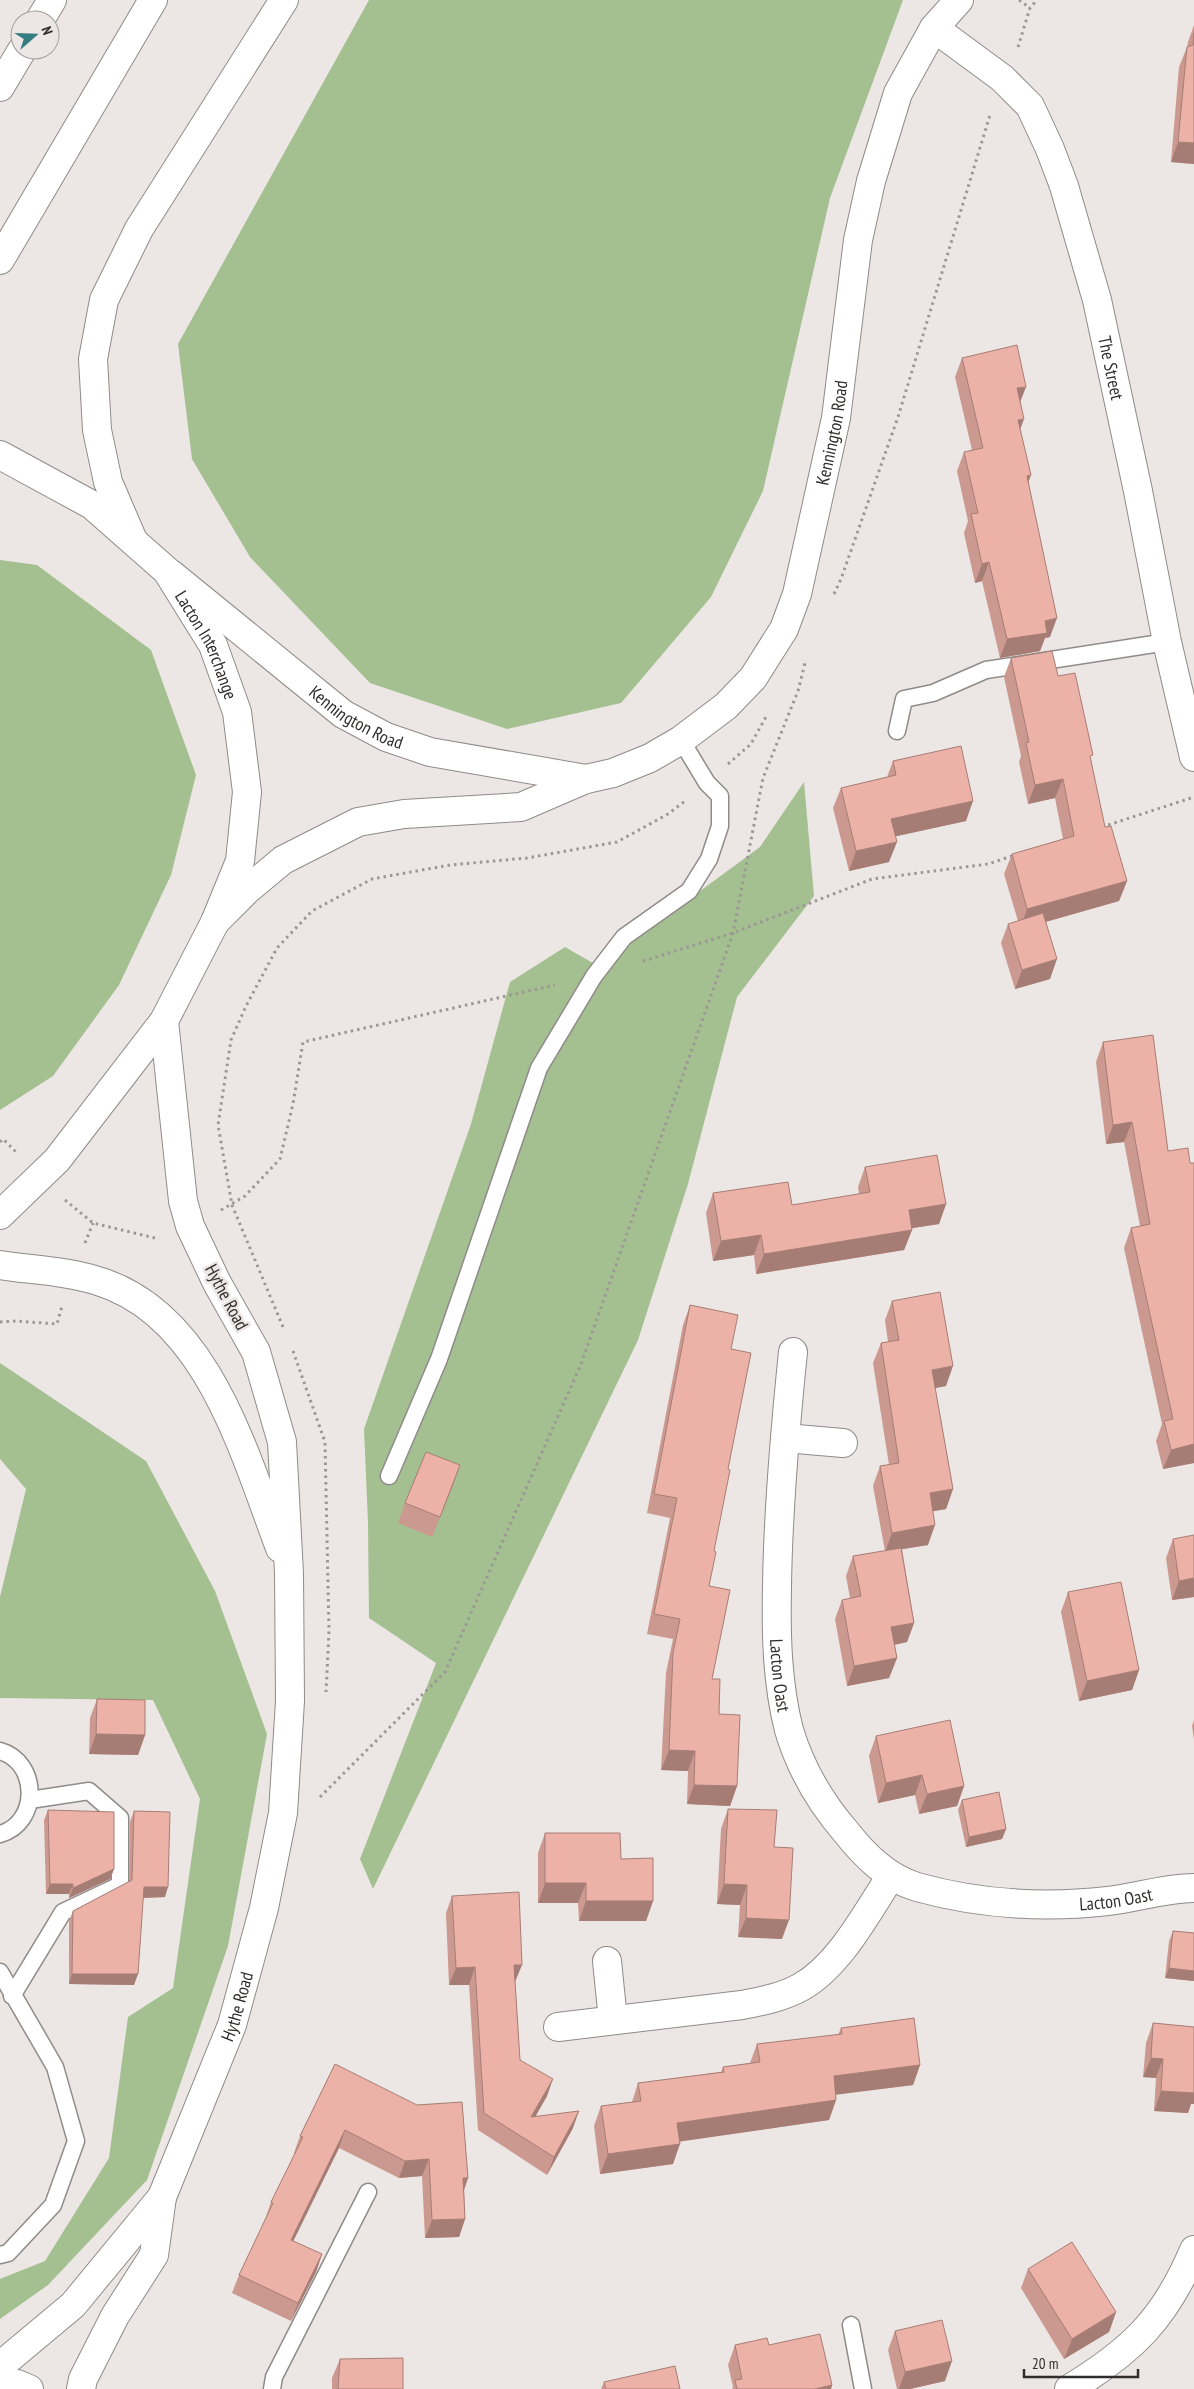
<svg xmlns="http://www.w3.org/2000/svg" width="1194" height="2389" font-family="'PT Sans Narrow',sans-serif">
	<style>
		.forest { fill: #a4bf90 }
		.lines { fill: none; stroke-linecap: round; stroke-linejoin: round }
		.service-casing { stroke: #8f8b89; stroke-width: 19 }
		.minor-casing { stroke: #8f8b89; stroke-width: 30 }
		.primary-casing { stroke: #8f8b89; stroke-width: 30 }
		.trunk-casing { stroke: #8f8b89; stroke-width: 30 }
		.motorway-casing { stroke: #8f8b89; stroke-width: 30 }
		.path { stroke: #9b9795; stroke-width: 3; stroke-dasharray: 2.5 4; stroke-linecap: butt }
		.service { stroke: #fff; stroke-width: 16 }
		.minor { stroke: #fff; stroke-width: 28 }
		.primary { stroke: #fff; stroke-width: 28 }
		.trunk { stroke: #fff; stroke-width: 28 }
		.motorway { stroke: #fff; stroke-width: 28 }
		.wall { fill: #cc9990 }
		.shaded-wall { fill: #a67d75 }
		.building { fill: #edb2a7; stroke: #a67d75 }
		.labels { text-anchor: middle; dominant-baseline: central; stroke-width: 5; stroke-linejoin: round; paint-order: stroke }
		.street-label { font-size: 18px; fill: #302e2d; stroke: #ece7e4 }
	</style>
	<rect width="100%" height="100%" fill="#ece7e4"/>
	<path class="forest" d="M 369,0 L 903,0 L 830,198 L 763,491 L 711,597 L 621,703 L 507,729 L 370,683 L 250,557 L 192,459 L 178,344 Z
		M 0,560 L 37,565 L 151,650 L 196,775 L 171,875 L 119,985 L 53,1076 L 0,1110 Z
		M 804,782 L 814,896 L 737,997 L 688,1184 L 638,1340 L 373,1889 L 360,1859 L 436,1663 L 369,1618 L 368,1523 L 364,1429 L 471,1124 L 510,982 L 565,947 L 598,966 L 760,847 Z
		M 0,1363 L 146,1461 L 215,1591 L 267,1734 L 228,1946 L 147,2180 L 48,2285 L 0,2319 L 0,2279 L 45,2261 L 109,2158 L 128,2017 L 173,1988 L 200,1799 L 153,1700 L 0,1698 L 0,1597 L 26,1489 L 0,1459 Z"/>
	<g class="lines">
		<defs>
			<path id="service" d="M 897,731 L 904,699 L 933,693 L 986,670 L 1167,642
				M 389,1476 L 439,1359 L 539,1068 L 594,976 L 624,937 L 689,891 L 709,859 L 720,826 L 720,796 L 707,783 L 681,740
				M 0,1751 C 39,1762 40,1823 0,1834
				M 0,1972 L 55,2067 L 76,2141 L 53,2205 L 8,2253 L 0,2255
				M 12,1996 L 63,1912 L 120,1885 L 120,1818 L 89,1791 L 30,1800
				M 851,2325 L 863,2389
				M 272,2389 L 274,2377 L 368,2192"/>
			<g id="minor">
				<path id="s1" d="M 934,28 L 1002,78 L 1030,106 L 1050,149 L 1064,186 L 1097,300 L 1138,491 L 1167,642 L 1194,757"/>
				<path id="s2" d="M 793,1352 C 785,1430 778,1508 777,1587 C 776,1635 777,1683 789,1730 C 800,1767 821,1803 846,1832 C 865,1856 887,1878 917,1887 C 978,1904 1045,1908 1108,1901 C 1136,1898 1165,1888 1194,1888"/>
				<path d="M 785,1438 L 843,1443"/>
				<path d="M 607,1961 L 613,2020"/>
				<path d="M 558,2027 L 742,2005 C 763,2001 783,1997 801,1987 C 840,1965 867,1912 891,1876"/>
				<path d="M 1069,2389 C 1132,2351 1165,2319 1194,2250"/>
			</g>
			<g id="primary">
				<path id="s3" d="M 171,574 L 343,714 L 386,737 L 430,752 L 586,779"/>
				<path id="s4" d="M 215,922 L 247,890 L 283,860 L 358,822 L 404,814 L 521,807 L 586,779 L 613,773 L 650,758 L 681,740 L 726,706 L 753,678 L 784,629 L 797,594 L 836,418 L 858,240 L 871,181 L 898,93 L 934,28 L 959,0"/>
				<path d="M 0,1265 C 32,1270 67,1271 98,1281 C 207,1314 244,1453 280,1548"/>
				<path id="s5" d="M 0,2366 L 73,2305 L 162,2197 L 232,2025 L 264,1908 L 283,1813 L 290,1701 L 289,1573 L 282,1442 L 256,1352 L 217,1283 L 190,1226 L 183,1201 L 164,1021"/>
				<path d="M 0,2383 L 17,2384 L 29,2389"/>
				<path d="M 81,2389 L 83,2379 L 115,2316 L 154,2255 L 162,2197"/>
			</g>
			<g id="trunk">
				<path id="s6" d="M 0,455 L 92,505 L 167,571 L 213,645 L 237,712 L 247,792 L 240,861 L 215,922 L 164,1021 L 57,1160 L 0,1215"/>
			</g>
			<path id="motorway" d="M 40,20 L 52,0
				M 0,87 L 22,50
				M 0,260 L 153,0
				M 132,538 L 108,482 L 97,430 L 93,359 L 104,300 L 139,229 L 284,0"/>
		</defs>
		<use href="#service" class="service-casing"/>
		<use href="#minor" class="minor-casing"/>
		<use href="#primary" class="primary-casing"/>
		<use href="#trunk" class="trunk-casing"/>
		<use href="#motorway" class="motorway-casing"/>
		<path class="path" d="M 1019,0 L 1030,8
			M 1018,47 L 1030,8 L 1037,0
			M 834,594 L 841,579 L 898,417 L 990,115
			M 728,764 L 751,744 L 767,715
			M 1102,827 L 1194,797
			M 643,961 L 733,933 L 872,879 L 988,864 L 1015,855
			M 0,1142 L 3,1139 L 16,1152
			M 65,1200 L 93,1223 L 159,1239
			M 221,1210 L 245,1196 L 280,1159 L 293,1104 L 303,1042 L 555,985
			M 85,1243 L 93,1223
			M 0,1322 L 16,1321 L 57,1324 L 62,1306
			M 283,1327 L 232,1205 L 218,1125 L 231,1040 L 246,1006 L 277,948 L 312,911 L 372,879 L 450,865 L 527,858 L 617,842 L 668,814 L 685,801
			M 293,1351 L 325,1442 L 329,1632 L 326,1692
			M 320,1797 L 445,1672 L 581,1364 L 733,933 L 763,778 L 798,691 L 805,663"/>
		<use href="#service" class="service"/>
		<use href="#minor" class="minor"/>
		<use href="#primary" class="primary"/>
		<use href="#trunk" class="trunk"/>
		<use href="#motorway" class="motorway"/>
	</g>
	<path class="wall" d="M 1194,25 L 1194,164 L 1171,162 L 1179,67 L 1187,47 L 1188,42 Z
		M 962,358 L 1020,402 L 1020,430 L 1031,475 L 1028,482 L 1050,637 L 1045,638 L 1040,651 L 1000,658 L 982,581 L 975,583 L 964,533 L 968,521 L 957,471 L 964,452 L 972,450 L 955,377 Z
		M 1011,658 L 1058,676 L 1091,761 L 1105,827 L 1127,881 L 1119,901 L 1046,922 L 1050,979 L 1015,989 L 1001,943 L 1008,924 L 1018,921 L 1004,874 L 1012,854 L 1063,839 L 1055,798 L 1028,804 L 1019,762 L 1021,756 L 1004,677 Z
		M 893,761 L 966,821 L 895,836 L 889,862 L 849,871 L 833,808 L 841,788 L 887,777 Z
		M 1103,1042 L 1168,1151 L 1190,1163 L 1194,1163 L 1194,1463 L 1163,1469 L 1156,1441 L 1162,1424 L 1124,1248 L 1131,1228 L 1140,1226 L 1124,1142 L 1106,1144 L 1096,1062 Z
		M 865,1167 L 946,1204 L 939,1224 L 911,1228 L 912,1230 L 904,1250 L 756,1274 L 754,1255 L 713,1261 L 706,1213 L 713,1193 L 792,1205 L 859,1194 L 858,1187 Z
		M 892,1301 L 946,1386 L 935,1388 L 953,1489 L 946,1509 L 933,1511 L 928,1545 L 902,1549 L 914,1623 L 907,1642 L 894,1645 L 897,1658 L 889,1678 L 847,1686 L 835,1619 L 842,1600 L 850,1598 L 846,1576 L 853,1556 L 885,1551 L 873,1486 L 880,1466 L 889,1465 L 873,1363 L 881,1343 L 888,1342 L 885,1320 Z
		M 690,1305 L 731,1349 L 728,1469 L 714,1551 L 709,1586 L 712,1679 L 719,1714 L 737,1786 L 730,1806 L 687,1804 L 688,1771 L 661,1770 L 666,1673 L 673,1639 L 647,1634 L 670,1518 L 647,1513 L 683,1325 Z
		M 453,1485 L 432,1537 L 398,1523 L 405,1503 Z
		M 1173,1539 L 1194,1597 L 1172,1600 L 1166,1558 Z
		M 1068,1592 L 1139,1670 L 1132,1690 L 1079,1701 L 1061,1612 Z
		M 97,1699 L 145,1735 L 138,1755 L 89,1754 L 90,1718 Z
		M 1194,1720 L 1194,1740 L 1192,1726 Z
		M 876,1736 L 964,1786 L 957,1806 L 919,1814 L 915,1795 L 878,1803 L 869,1756 Z
		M 962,1800 L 1006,1829 L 1002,1839 L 966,1847 L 958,1810 Z
		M 728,1809 L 774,1847 L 782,1939 L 738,1937 L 740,1905 L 717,1904 L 721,1829 Z
		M 48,1810 L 114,1869 L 110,1879 L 69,1898 L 69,1894 L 46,1894 L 44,1820 Z
		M 134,1811 L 165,1897 L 143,1898 L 134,1985 L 69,1984 L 69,1921 L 73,1911 L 129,1882 L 130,1822 Z
		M 545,1833 L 621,1859 L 653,1901 L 646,1921 L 579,1921 L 578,1903 L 538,1903 L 538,1853 Z
		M 452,1896 L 515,1982 L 520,2060 L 547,2096 L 535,2116 L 573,2128 L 547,2175 L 478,2130 L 469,1985 L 449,1985 L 446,1913 Z
		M 1173,1931 L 1194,1933 L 1194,1981 L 1165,1978 L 1169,1941 Z
		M 1153,2023 L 1194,2027 L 1194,2104 L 1191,2104 L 1188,2113 L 1154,2111 L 1156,2078 L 1143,2077 L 1146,2043 Z
		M 841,2028 L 920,2065 L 913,2085 L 836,2094 L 836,2100 L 829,2120 L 680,2141 L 673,2164 L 600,2174 L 594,2126 L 601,2106 L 632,2102 L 638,2083 L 721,2072 L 723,2067 L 750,2063 L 757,2044 L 838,2035 Z
		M 335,2064 L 468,2178 L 464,2189 L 465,2219 L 459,2237 L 425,2238 L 422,2176 L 399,2178 L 339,2148 L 293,2241 L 322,2254 L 316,2272 L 291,2321 L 232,2293 L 239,2275 L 265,2220 L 271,2202 L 295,2154 L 294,2153 L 300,2136 Z
		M 1028,2269 L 1116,2312 L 1109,2332 L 1064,2359 L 1021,2288 Z
		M 895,2331 L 945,2381 L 910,2389 L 897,2389 L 888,2350 Z
		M 735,2345 L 769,2345 L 832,2385 L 831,2389 L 732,2389 L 733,2387 L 728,2365 Z
		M 340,2359 L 403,2389 L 332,2389 L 332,2378 Z
		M 604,2382 L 680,2389 L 601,2389 Z"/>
	<path class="shaded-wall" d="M 1178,142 L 1194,143 L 1194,164 L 1171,162 Z
		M 1026,387 L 1019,405 L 1017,388 Z
		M 1024,419 L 1017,438 L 1018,420 Z
		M 1031,475 L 1024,494 L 1027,476 Z
		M 989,562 L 982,581 L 975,583 L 982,564 Z
		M 1057,618 L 1050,637 L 1045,638 L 1040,651 L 1000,658 L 1007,639 L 1045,621 Z
		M 1063,779 L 1055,798 L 1028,804 L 1035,785 Z
		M 973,801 L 966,821 L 884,839 L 891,819 Z
		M 897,842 L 889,862 L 849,871 L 856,851 Z
		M 1127,881 L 1119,901 L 1020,929 L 1027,909 Z
		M 1057,959 L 1050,979 L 1015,989 L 1022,970 Z
		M 1132,1122 L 1124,1142 L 1106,1144 L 1113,1125 Z
		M 946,1204 L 939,1224 L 901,1230 L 909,1210 Z
		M 912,1230 L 904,1250 L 756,1274 L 764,1254 Z
		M 761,1235 L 754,1255 L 713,1261 L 721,1241 Z
		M 953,1366 L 946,1386 L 925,1390 L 932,1370 Z
		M 1194,1444 L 1194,1463 L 1163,1469 L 1171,1450 Z
		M 460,1465 L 453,1485 L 432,1537 L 440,1517 Z
		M 953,1489 L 946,1509 L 923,1513 L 930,1493 Z
		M 935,1525 L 928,1545 L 885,1552 L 892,1533 Z
		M 1194,1578 L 1194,1597 L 1172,1600 L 1179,1581 Z
		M 914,1623 L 907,1642 L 884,1647 L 891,1627 Z
		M 897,1658 L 889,1678 L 847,1686 L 854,1666 Z
		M 1139,1670 L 1132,1690 L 1079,1701 L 1087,1681 Z
		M 96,1734 L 145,1735 L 138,1755 L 89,1754 Z
		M 669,1750 L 695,1751 L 688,1771 L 661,1770 Z
		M 922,1775 L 915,1795 L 878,1803 L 886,1783 Z
		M 694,1785 L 737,1786 L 730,1806 L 687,1804 Z
		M 964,1786 L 957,1806 L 919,1814 L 927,1794 Z
		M 1006,1829 L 1002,1839 L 966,1847 L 969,1837 Z
		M 114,1869 L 110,1879 L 69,1898 L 73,1888 Z
		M 545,1883 L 586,1883 L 578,1903 L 538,1903 Z
		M 50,1884 L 73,1884 L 69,1894 L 46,1894 Z
		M 724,1884 L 747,1885 L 740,1905 L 717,1904 Z
		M 144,1887 L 168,1887 L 165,1897 L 140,1898 Z
		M 586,1901 L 653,1901 L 646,1921 L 579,1921 Z
		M 746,1918 L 789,1920 L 782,1939 L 738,1937 Z
		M 514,1965 L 522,1965 L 515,1982 L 507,1983 Z
		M 475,1967 L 469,1985 L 449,1985 L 456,1968 Z
		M 1169,1968 L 1194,1971 L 1194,1981 L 1165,1978 Z
		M 72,1974 L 138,1974 L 134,1985 L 69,1984 Z
		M 1151,2058 L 1163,2059 L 1156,2078 L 1143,2077 Z
		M 920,2065 L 913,2085 L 826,2096 L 834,2076 Z
		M 553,2079 L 547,2096 L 525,2135 L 531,2117 Z
		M 1194,2089 L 1194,2104 L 1191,2104 L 1188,2113 L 1154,2111 L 1161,2091 Z
		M 836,2100 L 829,2120 L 670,2143 L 677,2123 Z
		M 579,2111 L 573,2128 L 547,2175 L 554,2157 Z
		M 345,2130 L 339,2148 L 285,2258 L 291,2240 Z
		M 680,2144 L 673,2164 L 600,2174 L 608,2154 Z
		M 429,2159 L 422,2176 L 399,2178 L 405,2161 Z
		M 463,2178 L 468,2178 L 462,2196 Z
		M 465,2219 L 459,2237 L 425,2238 L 432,2220 Z
		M 322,2254 L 316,2272 L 291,2321 L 298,2303 Z
		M 1116,2312 L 1109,2332 L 1064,2359 L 1072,2339 Z
		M 952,2361 L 945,2381 L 910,2389 L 899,2389 L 905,2372 Z
		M 832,2385 L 831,2389 L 815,2389 Z"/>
	<path class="building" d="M 1194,33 L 1194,143 L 1178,142 L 1187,47 L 1193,45 Z
		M 1017,345 L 1026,387 L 1017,388 L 1024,419 L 1018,420 L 1031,475 L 1027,476 L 1057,618 L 1045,621 L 1047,633 L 1007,639 L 989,562 L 982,564 L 971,514 L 978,513 L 964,452 L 983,448 L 962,358 Z
		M 1052,651 L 1058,676 L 1075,673 L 1093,755 L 1090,756 L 1105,827 L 1111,826 L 1127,881 L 1027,909 L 1012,854 L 1074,836 L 1063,779 L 1035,785 L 1026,743 L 1029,742 L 1011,658 Z
		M 961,746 L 973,801 L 891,819 L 897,842 L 856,851 L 841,788 L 896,775 L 893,761 Z
		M 1043,913 L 1057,959 L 1022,970 L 1008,924 Z
		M 1153,1035 L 1168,1151 L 1188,1148 L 1190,1163 L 1194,1163 L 1194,1444 L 1171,1450 L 1164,1421 L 1173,1419 L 1131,1228 L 1150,1224 L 1132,1122 L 1113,1125 L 1103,1042 Z
		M 937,1155 L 946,1204 L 909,1210 L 912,1230 L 764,1254 L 761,1235 L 721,1241 L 713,1193 L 788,1182 L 792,1205 L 870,1192 L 865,1167 Z
		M 940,1292 L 953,1366 L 932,1370 L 953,1489 L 930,1493 L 935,1525 L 892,1533 L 880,1466 L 899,1463 L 881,1343 L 899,1340 L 892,1301 Z
		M 690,1305 L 738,1315 L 731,1349 L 751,1353 L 728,1469 L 730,1470 L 714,1551 L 716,1552 L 709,1586 L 730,1590 L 712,1679 L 720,1679 L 719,1714 L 740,1715 L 737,1786 L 694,1785 L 695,1751 L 669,1750 L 673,1653 L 680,1619 L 654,1614 L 677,1498 L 654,1494 Z
		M 426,1452 L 460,1465 L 440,1517 L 405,1503 Z
		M 1194,1535 L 1194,1578 L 1179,1581 L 1173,1539 Z
		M 901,1548 L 914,1623 L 891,1627 L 897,1658 L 854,1666 L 842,1600 L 861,1596 L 853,1556 Z
		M 1121,1582 L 1139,1670 L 1087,1681 L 1068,1592 Z
		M 97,1699 L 145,1700 L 145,1735 L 96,1734 Z
		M 950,1720 L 964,1786 L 927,1794 L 922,1775 L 886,1783 L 876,1736 Z
		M 999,1792 L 1006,1829 L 969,1837 L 962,1800 Z
		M 728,1809 L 777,1810 L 774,1847 L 793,1848 L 789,1920 L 746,1918 L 747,1885 L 724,1884 Z
		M 48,1810 L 114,1812 L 114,1869 L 73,1888 L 73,1884 L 50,1884 Z
		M 134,1811 L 170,1812 L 168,1887 L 144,1887 L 138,1974 L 72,1974 L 73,1911 L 132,1880 Z
		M 545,1833 L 620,1833 L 621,1859 L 653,1858 L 653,1901 L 586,1901 L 586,1883 L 545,1883 Z
		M 519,1892 L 522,1965 L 514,1965 L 520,2060 L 553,2079 L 531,2117 L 579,2111 L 554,2157 L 484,2113 L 475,1967 L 456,1968 L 452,1896 Z
		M 1173,1931 L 1194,1933 L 1194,1971 L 1169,1968 Z
		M 914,2018 L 920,2065 L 834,2076 L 836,2100 L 677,2123 L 680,2144 L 608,2154 L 601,2106 L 641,2101 L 638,2083 L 724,2072 L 723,2067 L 760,2062 L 757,2044 L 842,2034 L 841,2028 Z
		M 1153,2023 L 1194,2027 L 1194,2093 L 1161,2091 L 1163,2059 L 1151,2058 Z
		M 335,2064 L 417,2105 L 462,2102 L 468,2178 L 463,2178 L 465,2219 L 432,2220 L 429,2159 L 405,2161 L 345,2130 L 291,2240 L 322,2254 L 298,2303 L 239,2275 L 273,2203 L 271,2202 L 303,2137 L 300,2136 Z
		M 1072,2242 L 1116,2312 L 1072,2339 L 1028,2269 Z
		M 942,2320 L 952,2361 L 905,2372 L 895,2331 Z
		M 820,2334 L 832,2385 L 815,2389 L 737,2389 L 735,2380 L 742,2379 L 735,2345 L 767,2338 L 769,2345 Z
		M 403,2358 L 403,2389 L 338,2389 L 340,2359 Z
		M 675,2366 L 680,2389 L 606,2389 L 604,2382 Z"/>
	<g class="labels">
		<g class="street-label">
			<text stroke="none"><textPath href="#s1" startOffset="399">The Street</textPath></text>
			<text stroke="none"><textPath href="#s4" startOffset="870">Kennington Road</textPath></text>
			<text stroke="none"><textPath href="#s6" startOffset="289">Lacton Interchange</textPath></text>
			<text stroke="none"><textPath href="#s3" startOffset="235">Kennington Road</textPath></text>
			<text transform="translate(227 1297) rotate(62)">Hythe Road</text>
			<text stroke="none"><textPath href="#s2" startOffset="324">Lacton Oast</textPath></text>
			<text stroke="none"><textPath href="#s2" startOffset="789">Lacton Oast</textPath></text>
			<text stroke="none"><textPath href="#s5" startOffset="440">Hythe Road</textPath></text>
		</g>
	</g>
	<g transform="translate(35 35) rotate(70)"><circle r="24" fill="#ece7e4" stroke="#a19d9b"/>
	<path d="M0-4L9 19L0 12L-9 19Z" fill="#347d81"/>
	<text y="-8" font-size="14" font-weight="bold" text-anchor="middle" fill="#302e2d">N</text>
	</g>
	<path d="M1024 2369v8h114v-8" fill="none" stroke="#302e2d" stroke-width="2.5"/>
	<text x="1032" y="2369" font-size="15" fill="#302e2d" stroke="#ece7e4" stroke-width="4" paint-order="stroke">20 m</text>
</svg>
